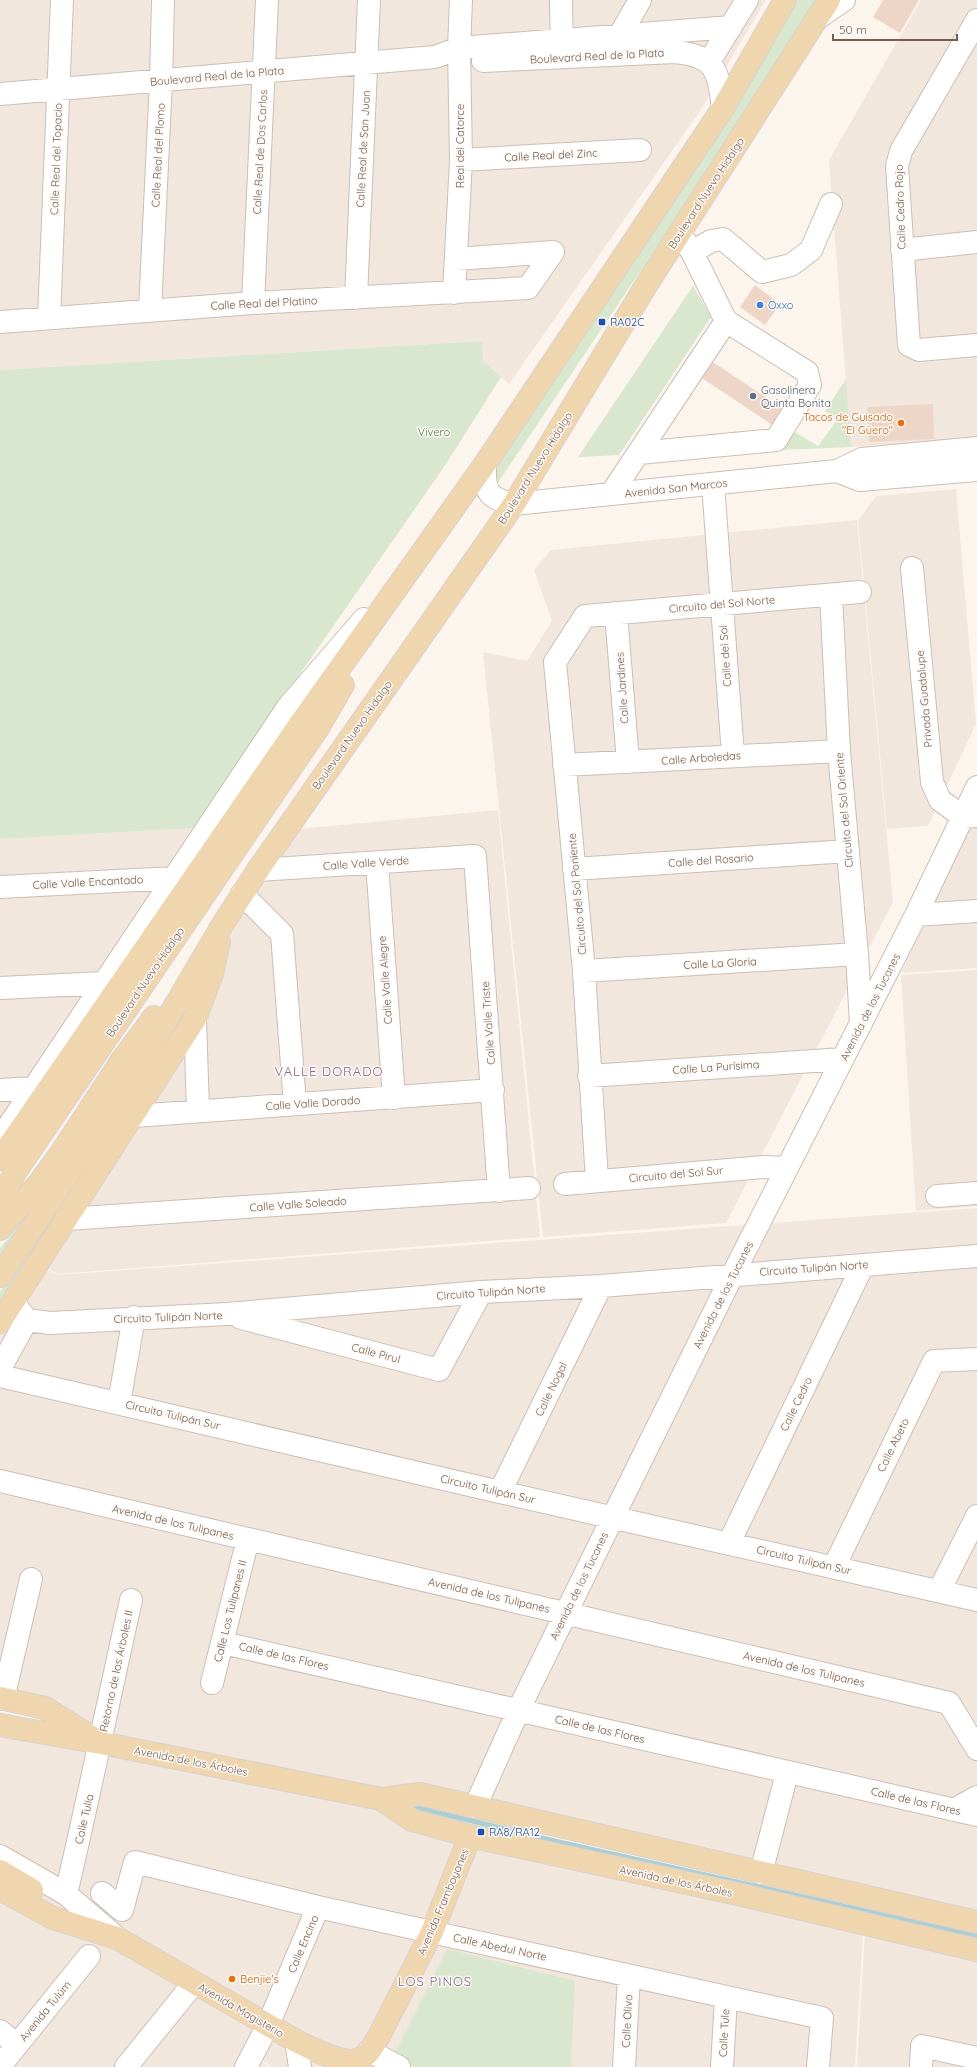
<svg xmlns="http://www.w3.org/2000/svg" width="977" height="2067" font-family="Quicksand,sans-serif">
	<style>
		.residential { fill: #f2e7dd }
		.green { fill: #d8e7cd }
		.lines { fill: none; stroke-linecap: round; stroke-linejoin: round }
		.stream { stroke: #abced3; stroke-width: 5 }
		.building { fill: #edd6c8 }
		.minor-casing { stroke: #ccbeb4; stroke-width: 24 }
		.major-casing { stroke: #d8d2cf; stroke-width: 24 }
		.minor { stroke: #fff; stroke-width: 22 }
		.major { stroke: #f0d6af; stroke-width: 22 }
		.shop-dot { fill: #3f7fe0; stroke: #fdf9f4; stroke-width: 1.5 }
		.transit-dot { fill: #1a4fb4; stroke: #fdf9f4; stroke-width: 1.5 }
		.service-dot { fill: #5c6f8a; stroke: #fdf9f4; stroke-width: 1.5 }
		.food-dot { fill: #e8710a; stroke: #fdf9f4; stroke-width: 1.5 }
		.labels { text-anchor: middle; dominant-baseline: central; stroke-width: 3; stroke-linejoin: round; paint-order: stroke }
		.street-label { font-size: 11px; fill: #745d52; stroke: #fdf9f4 }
		.shop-label { font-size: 11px; fill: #366cbe; stroke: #fdf9f4; text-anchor: start }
		.transit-label { font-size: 11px; fill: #164399; stroke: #fdf9f4; text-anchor: start }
		.service-label { font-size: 11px; fill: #4e5e75; stroke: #fdf9f4; text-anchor: start }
		.food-label { font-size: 11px; fill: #c56008; stroke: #fdf9f4; text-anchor: end }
		.park-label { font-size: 11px; fill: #5a784c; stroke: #fdf9f4 }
		.quarter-label { font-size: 13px; letter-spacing: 1px; fill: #826b8e; stroke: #fdf9f4 }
	</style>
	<rect width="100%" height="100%" fill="#fbf5ed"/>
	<path class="residential" d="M 0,0 L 766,0 L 700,111 L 509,384 L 483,361 L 481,341 L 0,370 Z
		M 921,0 L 977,0 L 977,438 L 851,447 L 829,160 Z
		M 956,489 L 976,724 L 928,826 L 887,829 L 858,521 L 876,496 Z
		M 857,520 L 893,902 L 726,1223 L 543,1237 L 483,652 L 527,661 L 552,621 L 534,570 L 551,550 Z
		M 498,810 L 540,1237 L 58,1274 L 24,1257 L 299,829 Z
		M 977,814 L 977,968 L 901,973 Z
		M 193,828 L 155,886 L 0,1118 L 0,839 Z
		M 977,970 L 977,1206 L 916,1211 L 901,975 Z
		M 977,1208 L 977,1934 L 0,1708 L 0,1295 L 23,1258 L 58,1275 Z
		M 0,1712 L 864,1915 L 855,2067 L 271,2067 L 247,2048 L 268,2067 L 0,2067 L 0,2053 L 98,1936 L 151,1974 L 99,1935 L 0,1877 Z
		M 0,1879 L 97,1936 L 0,2049 Z
		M 866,1915 L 977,1940 L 977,2067 L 857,2067 Z"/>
	<path class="green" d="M 796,0 L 818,0 L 727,143 L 497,484 L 490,477 L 578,344 L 618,272 Z
		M 693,286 L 711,317 L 619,455 L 578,457 Z
		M 482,341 L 483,361 L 501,377 L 446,464 L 193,828 L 0,839 L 0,370 Z
		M 846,379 L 851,447 L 688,454 L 793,431 L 818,446 L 837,420 L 825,411 Z
		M 140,1082 L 143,1084 L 0,1302 L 0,1292 Z
		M 48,1190 L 0,1263 L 0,1248 Z
		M 447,1949 L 575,1981 L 571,2067 L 415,2067 L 394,2055 Z"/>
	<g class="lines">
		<path class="stream" d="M 406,1805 L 559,1842 L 977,1936"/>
	</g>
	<path class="building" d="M 883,0 L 919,0 L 900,33 L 873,17 Z
		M 755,285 L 780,304 L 765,325 L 740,307 Z
		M 693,349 L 785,410 L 774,426 L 682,365 Z
		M 933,404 L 934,439 L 869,442 L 867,407 Z"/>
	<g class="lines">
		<defs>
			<path id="minor" d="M 561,0 L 562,55
				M 818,18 L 844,0
				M 977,20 L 901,151 L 897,166 L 909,345 L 919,350 L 977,345
				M 620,35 L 640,0
				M 483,61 L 675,52 C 716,56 718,70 723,108
				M 709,62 L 747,0
				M 0,94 L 435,57 L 459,48 L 731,27
				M 461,160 L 640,150
				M 902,250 L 977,242
				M 692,252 L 711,241 L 723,239 L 762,272 L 791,265 L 811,250 L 831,204
				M 456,259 L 553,252
				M 454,293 L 461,160 L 459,48 L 461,0
				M 356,298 L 369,0
				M 253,303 L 267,0
				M 150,310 L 161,81 L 163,0
				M 49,318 L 62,0
				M 0,322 L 253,303 L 528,288 L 553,252
				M 639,453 L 776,440 L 810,385 L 807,372 L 726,321
				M 485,464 C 484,490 487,499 514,504 L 837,471 L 862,459 L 977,448
				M 837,471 L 860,480 L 977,470
				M 713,484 L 733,755
				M 611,494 L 726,321 L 692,252 L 680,233
				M 912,568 L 932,782 L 940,800 L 963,817 L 976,816
				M 831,595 L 839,751 L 857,954 L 861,1024
				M 616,613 L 628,762
				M 564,765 L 839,751
				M 377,863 L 394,1098
				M 574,869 L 848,851
				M 258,870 L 475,856 L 499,1191
				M 0,887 L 175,878
				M 242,894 L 282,934 L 295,1104
				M 916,915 L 977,911
				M 584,971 L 857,954
				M 0,988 L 103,983
				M 195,1019 L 198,1111
				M 589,1076 L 843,1059
				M 0,1090 L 33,1088
				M 134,1116 L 493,1090
				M 0,1139 L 288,707 L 364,619
				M 597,1181 L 584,971 L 555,662 L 585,616 L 860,592
				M 565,1184 L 764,1167 L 787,1168
				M 937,1196 L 977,1193
				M 67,1219 L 529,1188
				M 13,1302 L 27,1320 L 50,1323 L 227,1314 L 481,1292 L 601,1286 L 977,1256
				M 241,1318 L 439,1370 L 481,1292
				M 0,1368 L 27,1320
				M 0,1376 L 500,1492 L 977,1600
				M 119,1403 L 134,1317
				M 0,1481 L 949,1703 L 977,1749
				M 500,1492 L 601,1286
				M 729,1543 L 863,1265
				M 834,1567 L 934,1361 L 977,1359
				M 939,1591 L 977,1516
				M 223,1643 L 977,1815
				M 212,1683 L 248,1539
				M 3,1699 L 31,1579
				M 475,1807 L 519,1709 L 613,1517 L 733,1274 L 916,915 L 977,787
				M 954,1810 L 977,1797
				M 0,1856 L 66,1894 L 117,1938
				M 761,1873 L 787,1773
				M 102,1893 L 122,1910 L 135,1862 L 318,1907 L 822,2018 L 818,2067
				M 66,1894 C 89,1796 109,1698 131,1600
				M 0,2031 L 17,2045
				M 296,2041 L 300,2067
				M 369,2051 L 399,2067
				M 0,2066 L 89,1956
				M 126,2067 L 194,1983
				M 246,2067 L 268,2025 L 318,1907
				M 624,2067 L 629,1976
				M 722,2067 L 726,1998
				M 921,2067 L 922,2046 L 977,2058"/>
			<path id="major" d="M 0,1159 L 302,721 L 485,464 L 723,108 L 785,0
				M 0,1200 L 16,1171 L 318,728 L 343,685
				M 0,1229 L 39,1183 L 59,1156 L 120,1063 L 154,1017
				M 0,1276 L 132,1079 L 223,924 L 258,870 L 514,504 L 647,284 L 829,0
				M 0,1322 L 195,1019 L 212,974 L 219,942
				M 0,1698 L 45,1708 L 93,1738
				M 0,1725 L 101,1743 L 381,1799 L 420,1794 L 977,1922
				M 381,1799 L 412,1820 L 470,1836 L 733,1893 L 977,1950
				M 0,1871 L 32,1890
				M 0,1889 L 53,1918 L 117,1938 L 296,2041 C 311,2048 343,2066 359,2059 C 369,2056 374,2044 379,2036 L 432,1932 L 470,1836"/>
		</defs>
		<use href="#minor" class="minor-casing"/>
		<use href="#major" class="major-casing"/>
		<use href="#minor" class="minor"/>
		<use href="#major" class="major"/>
	</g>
	<circle class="shop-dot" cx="760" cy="305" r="4"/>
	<g class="transit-dot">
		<rect x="598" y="318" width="8" height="8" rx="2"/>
		<rect x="477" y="1828" width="8" height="8" rx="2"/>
	</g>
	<circle class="service-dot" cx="753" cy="396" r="4"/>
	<g class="food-dot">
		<circle cx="901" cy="423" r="4"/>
		<circle cx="232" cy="1979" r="4"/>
	</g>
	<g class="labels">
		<g class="street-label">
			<text transform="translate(597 56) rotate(-3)">Boulevard Real de la Plata</text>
			<text transform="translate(217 76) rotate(-5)">Boulevard Real de la Plata</text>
			<text transform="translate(460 146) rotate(-90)">Real del Catorce</text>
			<text transform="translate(363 149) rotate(-87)">Calle Real de San Juan</text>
			<text transform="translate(260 152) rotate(-87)">Calle Real de Dos Carlos</text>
			<text transform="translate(158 155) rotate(-87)">Calle Real del Plomo</text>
			<text transform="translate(551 155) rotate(-3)">Calle Real del Zinc</text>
			<text transform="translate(56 159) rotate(-88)">Calle Real del Topacio</text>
			<text transform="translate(706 193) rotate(-57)">Boulevard Nuevo Hidalgo</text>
			<text transform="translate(900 207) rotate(-92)">Calle Cedro Rojo</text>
			<text transform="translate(264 303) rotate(-3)">Calle Real del Platino</text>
			<text transform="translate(535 468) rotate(-58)">Boulevard Nuevo Hidalgo</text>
			<text transform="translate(676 488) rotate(-6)">Avenida San Marcos</text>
			<text transform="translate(722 604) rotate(-5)">Circuito del Sol Norte</text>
			<text transform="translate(725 656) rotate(-94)">Calle del Sol</text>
			<text transform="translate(622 688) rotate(-94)">Calle Jardines</text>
			<text transform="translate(924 699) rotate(-95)">Privada Guadalupe</text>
			<text transform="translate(352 735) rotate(-55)">Boulevard Nuevo Hidalgo</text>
			<text transform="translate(701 758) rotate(-4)">Calle Arboledas</text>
			<text transform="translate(844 810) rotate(-95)">Circuito del Sol Oriente</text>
			<text transform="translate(711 860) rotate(-4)">Calle del Rosario</text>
			<text transform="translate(366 863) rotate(-4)">Calle Valle Verde</text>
			<text transform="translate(88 882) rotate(-3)">Calle Valle Encantado</text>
			<text transform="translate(577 894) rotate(-95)">Circuito del Sol Poniente</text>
			<text transform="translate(720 963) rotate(-3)">Calle La Gloria</text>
			<text transform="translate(385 980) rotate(-94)">Calle Valle Alegre</text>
			<text transform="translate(145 982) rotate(-56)">Boulevard Nuevo Hidalgo</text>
			<text transform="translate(870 1007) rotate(-63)">Avenida de los Tucanes</text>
			<text transform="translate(488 1023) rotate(-94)">Calle Valle Triste</text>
			<text transform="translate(716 1067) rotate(-4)">Calle La Purísima</text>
			<text transform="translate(313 1103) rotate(-4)">Calle Valle Dorado</text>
			<text transform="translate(676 1174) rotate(-5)">Circuito del Sol Sur</text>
			<text transform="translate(298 1204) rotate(-4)">Calle Valle Soleado</text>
			<text transform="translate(814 1268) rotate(-4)">Circuito Tulipán Norte</text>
			<text transform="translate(491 1292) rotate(-4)">Circuito Tulipán Norte</text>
			<text transform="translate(723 1295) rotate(-63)">Avenida de los Tucanes</text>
			<text transform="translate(168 1317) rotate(-2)">Circuito Tulipán Norte</text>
			<text transform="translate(376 1353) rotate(15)">Calle Pirul</text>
			<text transform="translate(551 1389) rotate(-64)">Calle Nogal</text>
			<text transform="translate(796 1404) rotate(-64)">Calle Cedro</text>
			<text transform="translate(173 1415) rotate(13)">Circuito Tulipán Sur</text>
			<text transform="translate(893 1445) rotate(-64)">Calle Abeto</text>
			<text transform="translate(488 1489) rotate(13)">Circuito Tulipán Sur</text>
			<text transform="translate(173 1522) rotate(13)">Avenida de los Tulipanes</text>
			<text transform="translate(804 1560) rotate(13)">Circuito Tulipán Sur</text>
			<text transform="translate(579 1586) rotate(-64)">Avenida de los Tucanes</text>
			<text transform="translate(489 1595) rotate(13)">Avenida de los Tulipanes</text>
			<text transform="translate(230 1611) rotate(-76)">Calle Los Tulipanes II</text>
			<text transform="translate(284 1656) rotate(13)">Calle de las Flores</text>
			<text transform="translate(804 1669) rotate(13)">Avenida de los Tulipanes</text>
			<text transform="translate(116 1671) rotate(-78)">Retorno de los Árboles II</text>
			<text transform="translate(600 1729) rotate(13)">Calle de las Flores</text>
			<text transform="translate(191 1761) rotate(11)">Avenida de los Árboles</text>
			<text transform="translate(916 1801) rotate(13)">Calle de las Flores</text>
			<text transform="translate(84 1819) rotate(-77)">Calle Tulia</text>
			<text transform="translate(676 1881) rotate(12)">Avenida de los Árboles</text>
			<text transform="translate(443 1902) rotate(-67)">Avenida Framboyanes</text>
			<text transform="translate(303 1944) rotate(-67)">Calle Encino</text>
			<text transform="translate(500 1947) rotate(12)">Calle Abedul Norte</text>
			<text transform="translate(241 2010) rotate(30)">Avenida Magisterio</text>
			<text transform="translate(45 2011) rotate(-51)">Avenida Tulúm</text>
			<text transform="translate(627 2021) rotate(-87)">Calle Olivo</text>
			<text transform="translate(724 2033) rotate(-87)">Calle Tule</text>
		</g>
		<g class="shop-label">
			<text x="768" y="305">Oxxo</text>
		</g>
		<g class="transit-label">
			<text x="610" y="322">RA02C</text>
			<text x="489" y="1832">RA8/RA12</text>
		</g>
		<g class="service-label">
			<text x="761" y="390">Gasolinera<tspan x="761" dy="13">Quinta Bonita</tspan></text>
		</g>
		<g class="food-label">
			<text x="893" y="417">Tacos de Guisado<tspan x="893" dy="13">"El Güero"</tspan></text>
			<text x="240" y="1979" text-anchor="start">Benjie's</text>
		</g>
		<g class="park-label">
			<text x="434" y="432">Vivero</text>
		</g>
		<g class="quarter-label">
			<text x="329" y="1071">VALLE DORADO</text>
			<text x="435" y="1981">LOS PINOS</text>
		</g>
	</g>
	<path d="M833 34v6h124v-6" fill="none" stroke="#745d52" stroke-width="2"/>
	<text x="839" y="34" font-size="12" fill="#745d52" stroke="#fdf9f4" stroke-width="3" paint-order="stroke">50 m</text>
</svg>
